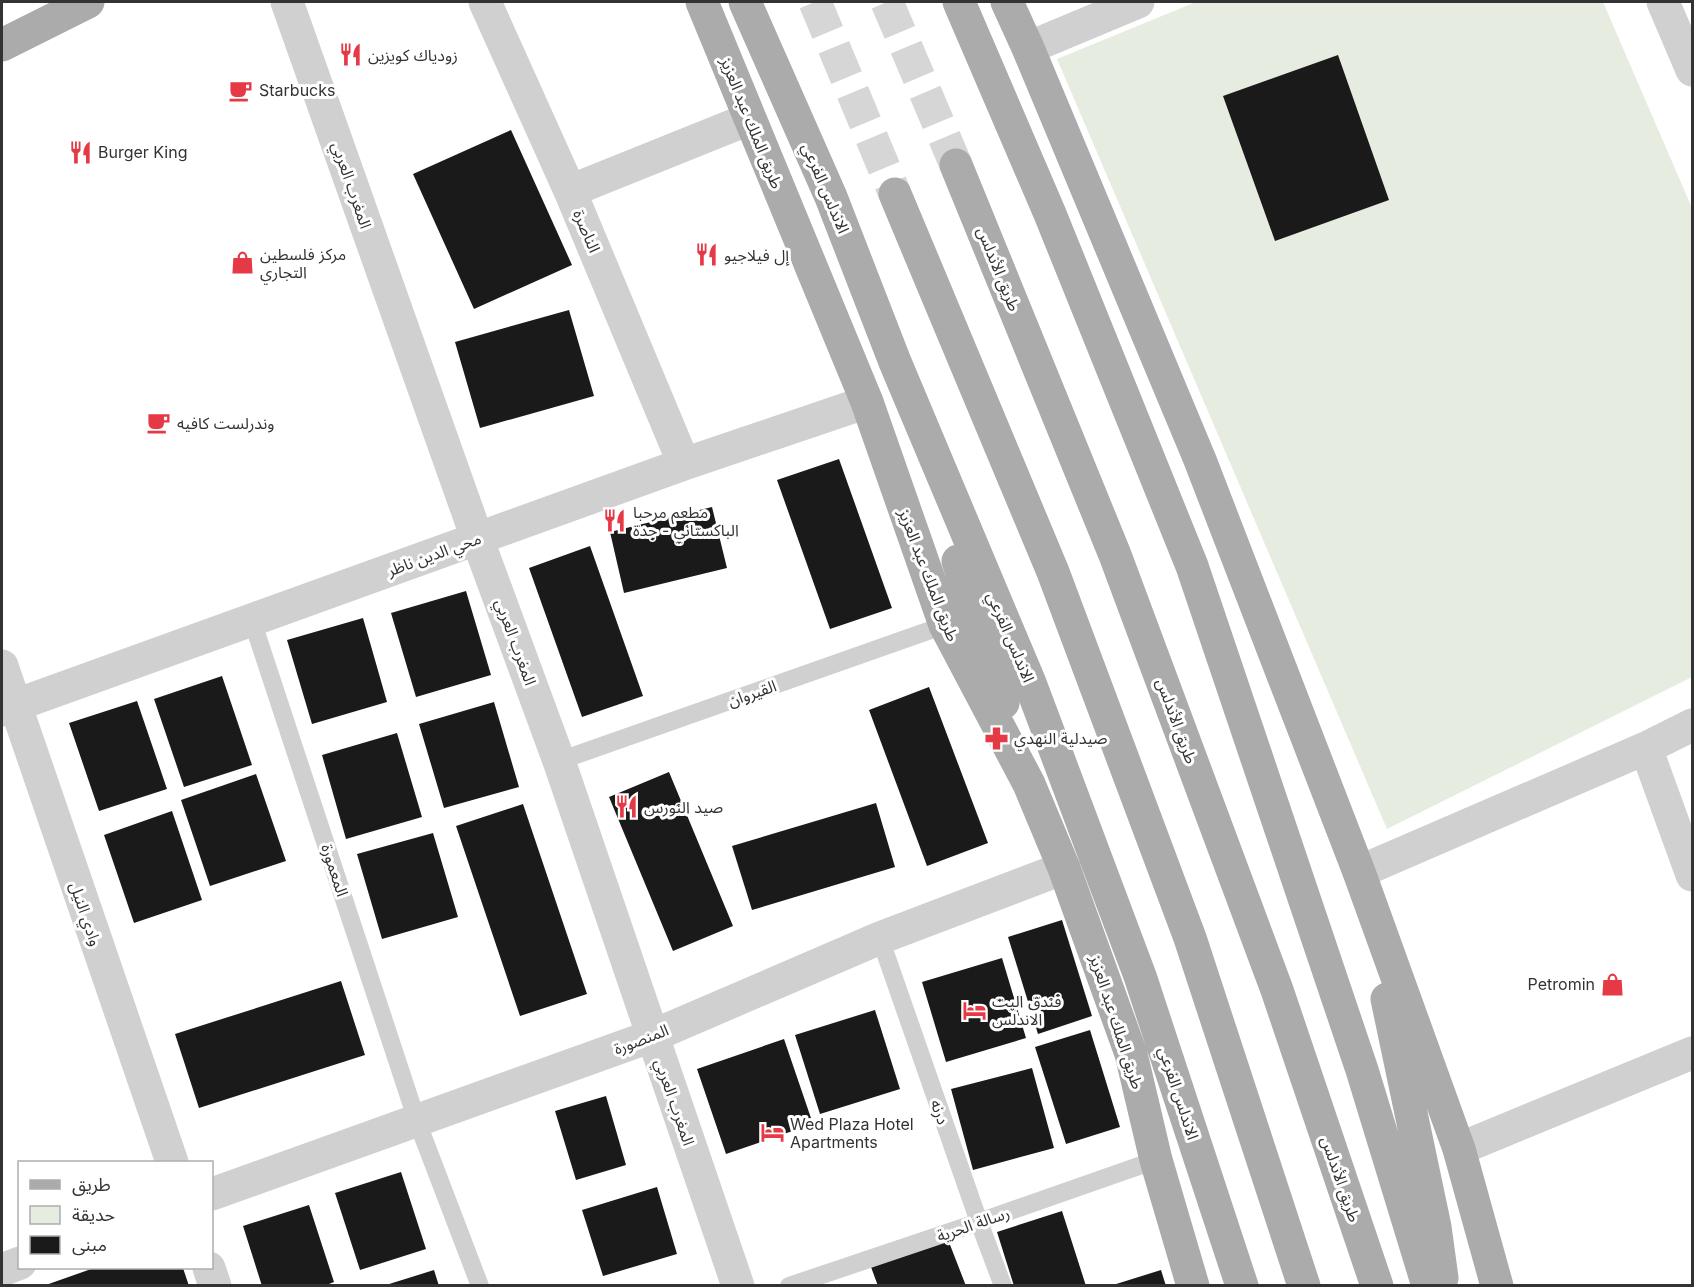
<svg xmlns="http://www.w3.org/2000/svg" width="1694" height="1287" font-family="Inter,'Noto Sans Arabic',sans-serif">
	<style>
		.green { fill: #e6ecdf }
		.building { fill: #1a1a1a }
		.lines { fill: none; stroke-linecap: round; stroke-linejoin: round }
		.primary-tunnel { stroke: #d6d6d6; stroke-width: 33; stroke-dasharray: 33 16; stroke-linecap: butt }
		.service { stroke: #d0d0d0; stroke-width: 18 }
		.minor { stroke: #d0d0d0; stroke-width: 33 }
		.primary { stroke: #ababab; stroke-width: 33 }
		.labels { text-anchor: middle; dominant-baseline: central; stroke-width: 6; stroke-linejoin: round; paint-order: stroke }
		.poi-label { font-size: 16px; fill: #333; stroke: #fff; text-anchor: start }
		.street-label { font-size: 16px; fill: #333; stroke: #fff }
	</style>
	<rect width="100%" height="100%" fill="#fff"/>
	<path class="green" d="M 1196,2 L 1603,2 L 1692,208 L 1692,677 L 1387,829 L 1057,59 Z"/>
	<path class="building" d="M 1338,55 L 1389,200 L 1275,241 L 1223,96 Z
		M 511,130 L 572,265 L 474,309 L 413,174 Z
		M 569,310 L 594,396 L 480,428 L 455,342 Z
		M 839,459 L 892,608 L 830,629 L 777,480 Z
		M 712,507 L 727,568 L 624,593 L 610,532 Z
		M 590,546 L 643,696 L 582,717 L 529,568 Z
		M 466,591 L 491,675 L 416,697 L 391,613 Z
		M 363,618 L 387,702 L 312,724 L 287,640 Z
		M 222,676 L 252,765 L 184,787 L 154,699 Z
		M 929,687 L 988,843 L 927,866 L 869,710 Z
		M 137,701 L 167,789 L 99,811 L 69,723 Z
		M 494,702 L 519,787 L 444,808 L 419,724 Z
		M 397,733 L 422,817 L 346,839 L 322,755 Z
		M 669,772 L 733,926 L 673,951 L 609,797 Z
		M 256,774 L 286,861 L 210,886 L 181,800 Z
		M 876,803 L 895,867 L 752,910 L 732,846 Z
		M 523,804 L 587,994 L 520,1016 L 456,826 Z
		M 172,811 L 202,900 L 134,923 L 104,835 Z
		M 433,833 L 458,917 L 382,939 L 357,854 Z
		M 1062,920 L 1092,1016 L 1038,1034 L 1008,937 Z
		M 1002,958 L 1026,1038 L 946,1062 L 922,982 Z
		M 341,981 L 365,1055 L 199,1108 L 175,1034 Z
		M 875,1010 L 900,1089 L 820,1114 L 795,1035 Z
		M 1090,1030 L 1120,1127 L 1066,1144 L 1035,1047 Z
		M 784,1039 L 813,1124 L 726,1154 L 697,1069 Z
		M 1032,1068 L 1054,1148 L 973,1170 L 951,1089 Z
		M 606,1096 L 626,1165 L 576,1180 L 555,1111 Z
		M 401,1172 L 426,1249 L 360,1270 L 335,1193 Z
		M 657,1187 L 677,1254 L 603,1276 L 582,1210 Z
		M 309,1205 L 334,1282 L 324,1286 L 262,1286 L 243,1226 Z
		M 1062,1211 L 1086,1286 L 1014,1286 L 997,1232 Z
		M 947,1237 L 966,1286 L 878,1286 L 871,1267 Z
		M 94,1268 L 183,1268 L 189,1286 L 43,1286 Z
		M 434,1270 L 439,1286 L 386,1286 L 386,1285 Z
		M 1161,1270 L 1166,1286 L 1113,1286 L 1113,1285 Z"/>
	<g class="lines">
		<path class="primary-tunnel" d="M 815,2 L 895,194
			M 887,2 L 956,165"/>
		<path class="service" d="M 252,620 L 417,1121 L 480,1286
			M 559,761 L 945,625
			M 880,938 L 979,1222 L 1003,1286
			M 789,1286 L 979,1222 L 1156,1160"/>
		<path class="minor" d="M 287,2 L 477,538 L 559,761 L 738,1286
			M 485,2 L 570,191 L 684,464
			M 1663,2 L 1692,70
			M 1028,48 L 1138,2
			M 570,191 L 749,119
			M 2,666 L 172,1162
			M 2,710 L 684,464 L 867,402
			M 1646,748 L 1692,875
			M 1359,872 L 1646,748 L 1692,725
			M 1459,1149 L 1692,1053
			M 212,1194 L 652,1036 L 880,938 L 1064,868
			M 209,1268 L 215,1286
			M 2,1270 L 20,1263"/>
		<path class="primary" d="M 702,2 L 867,402 L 945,625 L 1029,784 L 1064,868 L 1131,1054 L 1156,1160 L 1193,1286
			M 745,2 L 831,197 L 895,362 L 1030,683 L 1140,976 L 1242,1286
			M 959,2 L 1050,214 L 1192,566 L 1362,1070 L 1428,1286
			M 1007,2 L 1028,48 L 1200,460 L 1359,872 L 1459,1149 L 1497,1286
			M 2,45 L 88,2
			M 956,165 L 1115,555 L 1277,990 L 1377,1286
			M 895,194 L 1053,572 L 1190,938 L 1304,1286
			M 958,561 L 1003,703
			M 1387,999 L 1435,1227 L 1442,1278"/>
	</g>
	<defs>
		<symbol id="restaurant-bare" viewBox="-9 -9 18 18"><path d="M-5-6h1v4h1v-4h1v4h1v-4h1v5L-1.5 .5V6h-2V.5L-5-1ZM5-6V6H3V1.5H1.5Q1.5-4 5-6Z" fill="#e63946" stroke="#fff" stroke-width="2.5" paint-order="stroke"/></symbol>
		<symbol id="cafe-bare" viewBox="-9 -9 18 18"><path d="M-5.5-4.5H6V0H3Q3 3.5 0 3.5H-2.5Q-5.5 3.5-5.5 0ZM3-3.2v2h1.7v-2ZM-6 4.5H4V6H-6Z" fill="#e63946" stroke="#fff" stroke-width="2.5" paint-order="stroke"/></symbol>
		<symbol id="shop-bare" viewBox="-9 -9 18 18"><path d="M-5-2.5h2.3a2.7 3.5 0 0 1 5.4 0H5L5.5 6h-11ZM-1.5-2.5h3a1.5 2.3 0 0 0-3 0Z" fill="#e63946" stroke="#fff" stroke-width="2.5" paint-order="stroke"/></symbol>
		<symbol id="pharmacy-bare" viewBox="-9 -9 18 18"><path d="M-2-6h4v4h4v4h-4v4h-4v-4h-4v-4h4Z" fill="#e63946" stroke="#fff" stroke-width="2.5" paint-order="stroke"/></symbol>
		<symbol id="hotel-bare" viewBox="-9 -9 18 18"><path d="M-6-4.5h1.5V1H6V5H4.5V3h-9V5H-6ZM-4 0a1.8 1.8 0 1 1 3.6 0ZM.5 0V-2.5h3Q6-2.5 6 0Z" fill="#e63946" stroke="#fff" stroke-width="2.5" paint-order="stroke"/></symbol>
	</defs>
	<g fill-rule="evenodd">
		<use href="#restaurant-bare" x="334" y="38" width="33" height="33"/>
		<use href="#cafe-bare" x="224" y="74" width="33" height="33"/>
		<use href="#restaurant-bare" x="64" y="136" width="33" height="33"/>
		<use href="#restaurant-bare" x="690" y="238" width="33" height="33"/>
		<use href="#shop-bare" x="226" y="246" width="33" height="33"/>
		<use href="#cafe-bare" x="142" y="406" width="33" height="33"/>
		<use href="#restaurant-bare" x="598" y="504" width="33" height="33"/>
		<use href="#pharmacy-bare" x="980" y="722" width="33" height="33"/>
		<use href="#restaurant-bare" x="610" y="790" width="33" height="33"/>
		<use href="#shop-bare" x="1596" y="968" width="33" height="33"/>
		<use href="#hotel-bare" x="958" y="994" width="33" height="33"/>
		<use href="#hotel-bare" x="756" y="1116" width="33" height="33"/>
	</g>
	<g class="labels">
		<g class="poi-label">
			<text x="368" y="55">زودياك كويزين</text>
			<text x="259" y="90">Starbucks</text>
			<text x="98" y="152">Burger King</text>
			<text x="260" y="254">مركز فلسطين<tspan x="260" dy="18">التجاري</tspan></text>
			<text x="724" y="255">إل فيلاجيو</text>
			<text x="177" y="423">وندرلست كافيه</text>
			<text x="633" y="512">مطعم مرحبا<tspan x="633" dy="18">الباكستاني - جدة</tspan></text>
			<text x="1014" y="738">صيدلية النهدي</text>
			<text x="644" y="807">صيد النورس</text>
			<text x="1595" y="984" text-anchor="end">Petromin</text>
			<text x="992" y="1001">فندق اليت<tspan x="992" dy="18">الاندلس</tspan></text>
			<text x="790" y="1124">Wed Plaza Hotel<tspan x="790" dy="18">Apartments</tspan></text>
		</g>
		<g class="street-label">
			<text transform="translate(752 123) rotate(68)">طريق الملك عبد العزيز</text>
			<text transform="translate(352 185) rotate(71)">المغرب العربي</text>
			<text transform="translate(826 188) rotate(67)">الاندلس الفرعي</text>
			<text transform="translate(587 231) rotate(67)">الناصرة</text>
			<text transform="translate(999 269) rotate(68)">طريق الأندلس</text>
			<text transform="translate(434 554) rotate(-20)">محي الدين ناظر</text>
			<text transform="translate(929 575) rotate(69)">طريق الملك عبد العزيز</text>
			<text transform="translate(1011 637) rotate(67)">الاندلس الفرعي</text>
			<text transform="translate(516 642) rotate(70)">المغرب العربي</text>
			<text transform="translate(752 693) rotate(-19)">القيروان</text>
			<text transform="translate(1177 721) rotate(70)">طريق الأندلس</text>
			<text transform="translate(335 870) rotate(72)">المعمورة</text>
			<text transform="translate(86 914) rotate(71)">وادي النيل</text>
			<text transform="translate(1117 1022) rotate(72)">طريق الملك عبد العزيز</text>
			<text transform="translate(641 1039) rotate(-21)">المنصورة</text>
			<text transform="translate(1179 1093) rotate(72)">الاندلس الفرعي</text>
			<text transform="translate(675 1102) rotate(71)">المغرب العربي</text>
			<text transform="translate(940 1112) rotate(71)">درنه</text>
			<text transform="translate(1341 1179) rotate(71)">طريق الأندلس</text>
			<text transform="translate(973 1224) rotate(-19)">رسالة الحرية</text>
		</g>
	</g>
	<rect width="1694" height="1287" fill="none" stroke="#333333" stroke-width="6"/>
	<rect x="18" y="1161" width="195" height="108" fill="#ffffff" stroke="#adadad" stroke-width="1.5"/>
	<rect x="30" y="1180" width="30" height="9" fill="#ababab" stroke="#adadad" stroke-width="1.5"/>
	<text x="72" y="1191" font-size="18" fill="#333333">طريق</text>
	<rect x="30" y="1206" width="30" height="18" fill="#e6ecdf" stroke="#adadad" stroke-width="1.5"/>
	<text x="72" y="1221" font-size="18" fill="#333333">حديقة</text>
	<rect x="30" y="1236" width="30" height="18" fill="#1a1a1a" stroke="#adadad" stroke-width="1.5"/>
	<text x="72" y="1251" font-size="18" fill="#333333">مبنى</text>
</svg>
